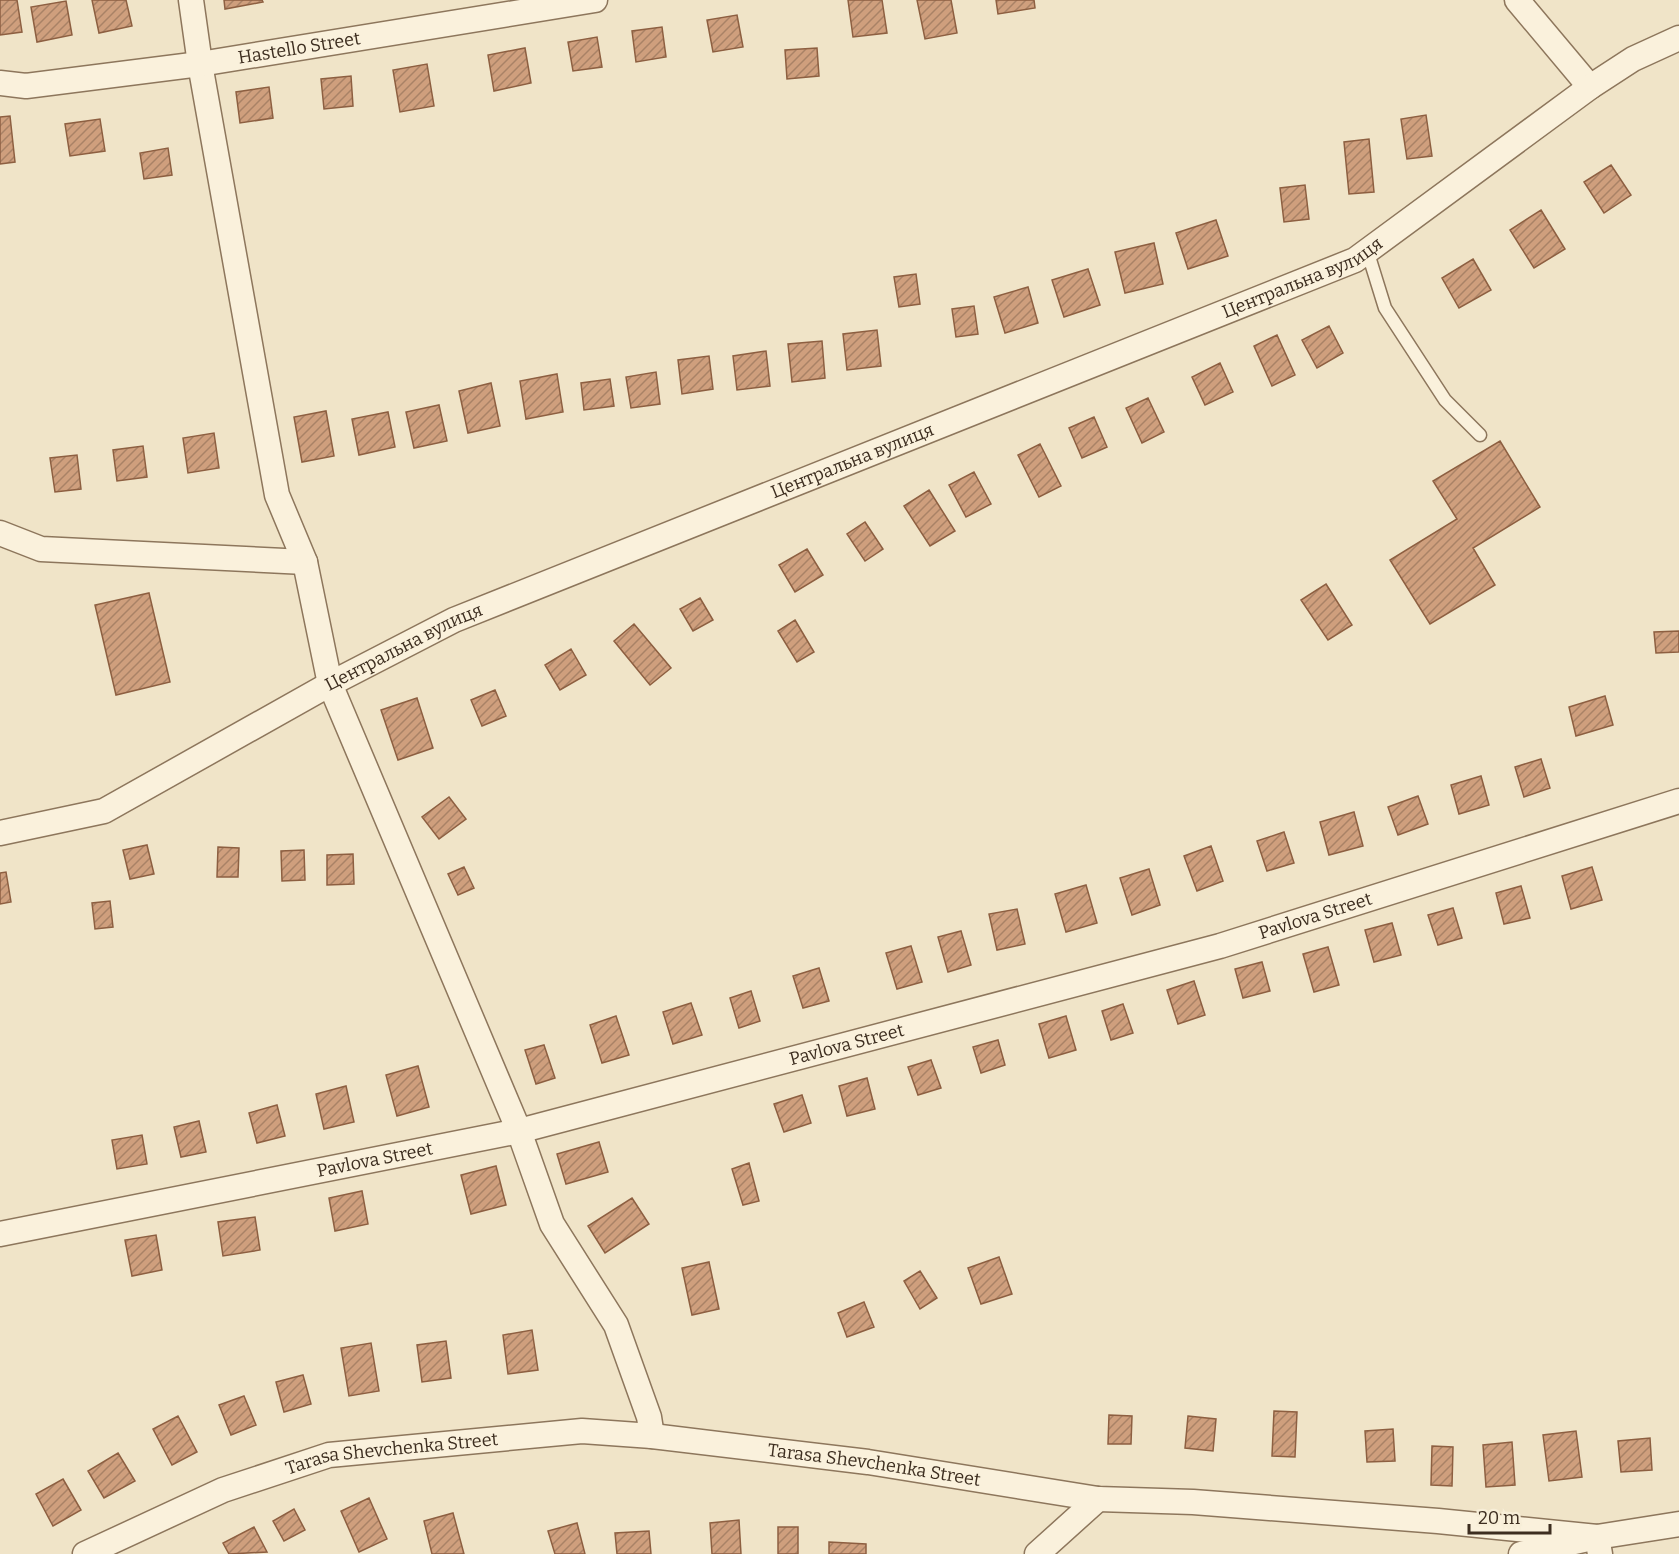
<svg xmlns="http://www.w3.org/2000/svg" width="1679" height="1554" font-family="Bitter,serif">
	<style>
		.building { fill: url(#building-hatch); stroke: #8d5f41; stroke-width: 1.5 }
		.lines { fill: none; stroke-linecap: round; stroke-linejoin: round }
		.lane-casing { stroke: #8d765c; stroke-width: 15 }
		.street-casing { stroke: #8d765c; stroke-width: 27 }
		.lane { stroke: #faf1dc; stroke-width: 12 }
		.street { stroke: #faf1dc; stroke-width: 24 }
		.labels { text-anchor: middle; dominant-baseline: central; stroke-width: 4.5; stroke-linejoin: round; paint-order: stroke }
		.street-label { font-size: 18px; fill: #3d2e20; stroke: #f7eed8 }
	</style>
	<defs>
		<pattern id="building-hatch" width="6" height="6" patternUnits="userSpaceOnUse" patternTransform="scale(1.5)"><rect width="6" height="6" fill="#cf9f7d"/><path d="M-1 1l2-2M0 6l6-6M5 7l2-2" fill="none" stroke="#a98266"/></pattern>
	</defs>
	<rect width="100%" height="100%" fill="#f0e4c8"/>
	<path class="building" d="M 0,0 L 17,0 L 22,32 L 0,35 Z
		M 92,0 L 126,0 L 132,26 L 99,33 Z
		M 224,0 L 262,0 L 263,2 L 225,9 Z
		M 848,0 L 882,0 L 887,33 L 853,37 Z
		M 917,0 L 951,0 L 957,33 L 925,39 Z
		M 996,0 L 1034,0 L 1035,8 L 998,14 Z
		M 66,1 L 72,35 L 37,42 L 31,7 Z
		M 737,15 L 743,47 L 713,52 L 707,20 Z
		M 662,27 L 666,57 L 636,62 L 632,31 Z
		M 597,37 L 602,67 L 573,71 L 568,42 Z
		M 525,48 L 531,83 L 494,91 L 488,55 Z
		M 817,48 L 819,76 L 787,79 L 785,50 Z
		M 427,64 L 434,106 L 400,112 L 393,70 Z
		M 351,76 L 353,106 L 324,109 L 321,79 Z
		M 269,87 L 273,118 L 240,123 L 236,92 Z
		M 1426,115 L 1432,156 L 1407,159 L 1401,119 Z
		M 10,116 L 15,162 L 0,164 L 0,117 Z
		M 100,119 L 105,151 L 70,156 L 65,124 Z
		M 1369,139 L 1374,192 L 1349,194 L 1344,142 Z
		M 168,148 L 172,175 L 144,179 L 140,153 Z
		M 1611,165 L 1631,195 L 1604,213 L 1584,182 Z
		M 1305,185 L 1309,219 L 1284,222 L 1280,188 Z
		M 1541,210 L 1565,249 L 1534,268 L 1510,230 Z
		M 1216,220 L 1228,256 L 1188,269 L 1176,233 Z
		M 1154,243 L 1163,284 L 1125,293 L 1115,252 Z
		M 1473,259 L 1491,290 L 1459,308 L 1442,278 Z
		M 1088,269 L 1100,305 L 1064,317 L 1052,280 Z
		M 916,274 L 920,304 L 899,307 L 894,277 Z
		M 1028,287 L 1038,323 L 1005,333 L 994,297 Z
		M 974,306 L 978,334 L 956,337 L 952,309 Z
		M 1329,326 L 1343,353 L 1317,368 L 1302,340 Z
		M 877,330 L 881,366 L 847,370 L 843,334 Z
		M 1277,335 L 1295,375 L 1272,386 L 1254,346 Z
		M 822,341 L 825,378 L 792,382 L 788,344 Z
		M 766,351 L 770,386 L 737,390 L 733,356 Z
		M 709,356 L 713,389 L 682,394 L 678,360 Z
		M 1220,363 L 1233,392 L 1205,405 L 1192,377 Z
		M 656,372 L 660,404 L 631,408 L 626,377 Z
		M 557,374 L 563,412 L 526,419 L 520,381 Z
		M 610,379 L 614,406 L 584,410 L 581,383 Z
		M 491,383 L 500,426 L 468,433 L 459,391 Z
		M 1148,398 L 1164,432 L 1142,443 L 1126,408 Z
		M 439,405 L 447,441 L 414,448 L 406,412 Z
		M 326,411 L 334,456 L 302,462 L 294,417 Z
		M 388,412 L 395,447 L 359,455 L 352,419 Z
		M 1094,417 L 1107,447 L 1082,458 L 1069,428 Z
		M 214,433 L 219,468 L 188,473 L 183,438 Z
		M 1500,441 L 1540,507 L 1473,548 L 1495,585 L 1430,624 L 1390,560 L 1457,519 L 1433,481 Z
		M 1040,444 L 1061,486 L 1039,497 L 1018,455 Z
		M 143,446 L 147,477 L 117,481 L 113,450 Z
		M 77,455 L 81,489 L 55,492 L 50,458 Z
		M 974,472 L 991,504 L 966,517 L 949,485 Z
		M 929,490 L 955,531 L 930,546 L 904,506 Z
		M 865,522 L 883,549 L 865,561 L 847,534 Z
		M 807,549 L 823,575 L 795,592 L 779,565 Z
		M 1326,584 L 1352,625 L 1328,640 L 1301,600 Z
		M 149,593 L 170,682 L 116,695 L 95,605 Z
		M 700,598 L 713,620 L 693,631 L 680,609 Z
		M 795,620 L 814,652 L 797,662 L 778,631 Z
		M 634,624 L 671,668 L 650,685 L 614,641 Z
		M 1679,631 L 1679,652 L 1656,653 L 1654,632 Z
		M 571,649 L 586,675 L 560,690 L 545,665 Z
		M 495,690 L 506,716 L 482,726 L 471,700 Z
		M 1605,696 L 1613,725 L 1576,736 L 1569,707 Z
		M 417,698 L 433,748 L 398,760 L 381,710 Z
		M 1541,759 L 1550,788 L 1524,797 L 1515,767 Z
		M 1481,776 L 1489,805 L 1459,814 L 1451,785 Z
		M 1418,796 L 1428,824 L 1398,835 L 1388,807 Z
		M 449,797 L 466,819 L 439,839 L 422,817 Z
		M 1354,812 L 1363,846 L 1329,855 L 1320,822 Z
		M 1284,832 L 1294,863 L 1267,871 L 1257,841 Z
		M 147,845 L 154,874 L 130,879 L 123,850 Z
		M 1211,846 L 1223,881 L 1197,891 L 1184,856 Z
		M 218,847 L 239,848 L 238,877 L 217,877 Z
		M 304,850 L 305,880 L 282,881 L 281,851 Z
		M 353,854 L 354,884 L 327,885 L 327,855 Z
		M 464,867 L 474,888 L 458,895 L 448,874 Z
		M 1592,867 L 1602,900 L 1571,909 L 1562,876 Z
		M 1149,869 L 1160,905 L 1132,915 L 1120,878 Z
		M 6,872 L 11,902 L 0,904 L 0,873 Z
		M 1086,885 L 1097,923 L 1066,932 L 1055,894 Z
		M 1521,886 L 1530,918 L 1504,924 L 1496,893 Z
		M 110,901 L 113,927 L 95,929 L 92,903 Z
		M 1453,908 L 1462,938 L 1438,945 L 1428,915 Z
		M 1017,909 L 1025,944 L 997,950 L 989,914 Z
		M 1392,923 L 1401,955 L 1374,962 L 1365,930 Z
		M 961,931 L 971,965 L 948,972 L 938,937 Z
		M 911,946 L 922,982 L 897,989 L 886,953 Z
		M 1328,947 L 1339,985 L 1314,992 L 1303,954 Z
		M 1262,962 L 1270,991 L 1243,998 L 1235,969 Z
		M 819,968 L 829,1001 L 803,1008 L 793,976 Z
		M 1194,981 L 1205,1015 L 1178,1024 L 1167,990 Z
		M 751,991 L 760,1021 L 739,1028 L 730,998 Z
		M 691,1003 L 702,1035 L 673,1044 L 663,1012 Z
		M 1123,1004 L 1133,1033 L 1111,1040 L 1102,1011 Z
		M 616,1016 L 629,1055 L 602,1063 L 590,1025 Z
		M 1066,1016 L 1076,1050 L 1049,1058 L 1039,1024 Z
		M 998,1040 L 1005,1065 L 981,1073 L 973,1047 Z
		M 544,1045 L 555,1078 L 536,1084 L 525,1050 Z
		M 931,1060 L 941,1088 L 918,1095 L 908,1067 Z
		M 418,1066 L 429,1107 L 397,1116 L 386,1075 Z
		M 867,1078 L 875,1109 L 847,1116 L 839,1086 Z
		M 346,1086 L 354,1122 L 324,1129 L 316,1094 Z
		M 802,1095 L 811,1123 L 784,1132 L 774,1104 Z
		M 277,1105 L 285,1136 L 257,1143 L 249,1113 Z
		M 199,1121 L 206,1152 L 181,1157 L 174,1127 Z
		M 142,1135 L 147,1164 L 117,1169 L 112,1140 Z
		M 599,1142 L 608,1172 L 566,1184 L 557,1154 Z
		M 749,1163 L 759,1201 L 743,1205 L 732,1169 Z
		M 496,1166 L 506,1205 L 471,1214 L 461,1175 Z
		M 362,1191 L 368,1224 L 335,1231 L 329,1198 Z
		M 632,1198 L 649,1224 L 605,1253 L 588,1226 Z
		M 255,1217 L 260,1250 L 223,1256 L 218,1222 Z
		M 156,1235 L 162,1270 L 132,1276 L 125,1240 Z
		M 999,1257 L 1012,1294 L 981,1304 L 968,1268 Z
		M 709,1262 L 719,1309 L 692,1315 L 682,1268 Z
		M 920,1271 L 937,1298 L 920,1309 L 904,1281 Z
		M 864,1302 L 874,1327 L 847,1337 L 838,1313 Z
		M 532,1330 L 538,1370 L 508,1374 L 503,1335 Z
		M 446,1341 L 451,1378 L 422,1382 L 417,1345 Z
		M 371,1343 L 379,1391 L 349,1396 L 341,1348 Z
		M 303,1375 L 311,1404 L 284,1412 L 276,1382 Z
		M 244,1396 L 256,1425 L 231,1435 L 219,1405 Z
		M 1274,1411 L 1297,1412 L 1295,1457 L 1272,1456 Z
		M 1109,1415 L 1132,1416 L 1131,1444 L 1108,1444 Z
		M 178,1416 L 197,1452 L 172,1465 L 153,1429 Z
		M 1188,1416 L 1216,1419 L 1213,1451 L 1185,1448 Z
		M 1393,1429 L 1395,1461 L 1367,1462 L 1365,1431 Z
		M 1576,1431 L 1582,1477 L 1549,1481 L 1543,1435 Z
		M 1650,1438 L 1652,1470 L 1621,1472 L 1618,1441 Z
		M 1512,1442 L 1515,1485 L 1486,1487 L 1483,1445 Z
		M 1432,1446 L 1453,1447 L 1452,1486 L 1431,1485 Z
		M 118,1453 L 135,1481 L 104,1498 L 88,1471 Z
		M 63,1479 L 81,1510 L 53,1526 L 36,1494 Z
		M 369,1498 L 387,1539 L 359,1552 L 341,1511 Z
		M 294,1509 L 305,1530 L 284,1541 L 273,1521 Z
		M 453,1513 L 464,1554 L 432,1554 L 424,1521 Z
		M 739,1520 L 741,1554 L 712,1554 L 710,1523 Z
		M 577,1523 L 585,1554 L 555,1554 L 548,1531 Z
		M 254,1527 L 267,1552 L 229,1554 L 223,1543 Z
		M 778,1527 L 798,1527 L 798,1554 L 778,1554 Z
		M 649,1531 L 651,1554 L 617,1554 L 615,1533 Z
		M 829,1542 L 866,1544 L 866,1554 L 829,1554 Z"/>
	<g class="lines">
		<defs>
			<path id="lane" d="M 1367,250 L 1385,308 L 1445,400 L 1480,435"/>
			<g id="street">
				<path d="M 191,0 L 200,64 L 277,495 L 305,562 L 330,684 L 519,1131 L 552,1224 L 616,1325 L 649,1417 L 652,1436"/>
				<path d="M 1517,0 L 1590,87"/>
				<path id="s1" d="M 0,83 L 26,86 L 200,64 L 595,0"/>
				<path d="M 0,533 L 41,549 L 305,562"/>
				<path id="s2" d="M 0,833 L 104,811 L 330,684 L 454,620 L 1355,260 L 1590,87 L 1633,59 L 1679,38"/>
				<path id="s3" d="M 0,1234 L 519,1131 L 1220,946 L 1679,801"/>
				<path id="s4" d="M 85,1554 L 223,1490 L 329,1455 L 582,1431 L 652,1436 L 868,1462 L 1098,1499 L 1193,1502 L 1438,1521 L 1597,1537 L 1679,1524"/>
				<path d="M 1037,1554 L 1098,1499"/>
				<path d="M 1521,1554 L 1597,1537 L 1600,1554"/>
			</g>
		</defs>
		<use href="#lane" class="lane-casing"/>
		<use href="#street" class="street-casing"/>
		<use href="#lane" class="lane"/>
		<use href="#street" class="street"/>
	</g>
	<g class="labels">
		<g class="street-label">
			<text stroke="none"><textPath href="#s1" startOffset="302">Hastello Street</textPath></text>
			<text stroke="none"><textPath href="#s2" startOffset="1420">Центральна вулиця</textPath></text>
			<text stroke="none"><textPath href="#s2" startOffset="934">Центральна вулиця</textPath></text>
			<text stroke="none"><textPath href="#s2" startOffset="448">Центральна вулиця</textPath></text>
			<text stroke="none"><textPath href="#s3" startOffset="1354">Pavlova Street</textPath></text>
			<text stroke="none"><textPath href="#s3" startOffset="868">Pavlova Street</textPath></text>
			<text stroke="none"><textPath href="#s3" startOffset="382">Pavlova Street</textPath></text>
			<text stroke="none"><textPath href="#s4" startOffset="326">Tarasa Shevchenka Street</textPath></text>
			<text stroke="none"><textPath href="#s4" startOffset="812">Tarasa Shevchenka Street</textPath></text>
		</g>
	</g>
	<path d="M1469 1524v9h81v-9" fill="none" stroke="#3d2e20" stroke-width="3"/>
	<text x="1478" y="1524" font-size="18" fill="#3d2e20" stroke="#f7eed8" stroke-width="4.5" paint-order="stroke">20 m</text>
</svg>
